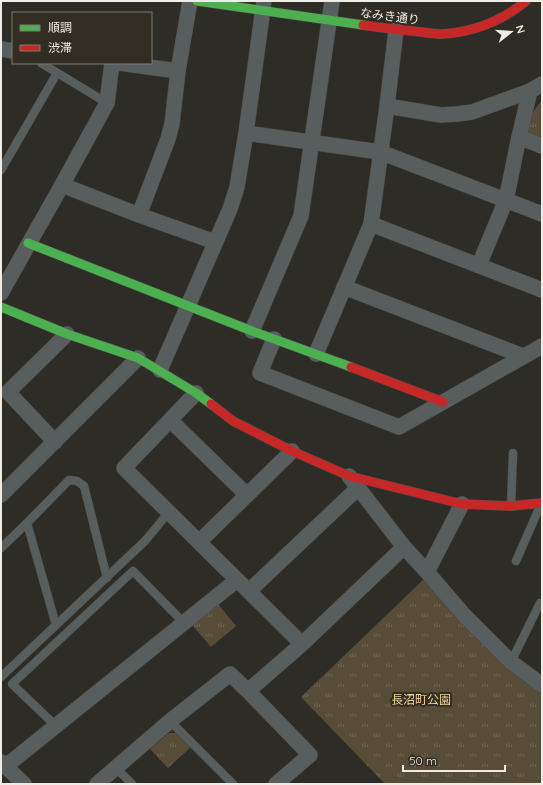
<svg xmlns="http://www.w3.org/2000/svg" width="543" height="785" font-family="Quicksand,'Noto Sans JP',sans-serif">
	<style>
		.park { fill: url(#park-tufts) }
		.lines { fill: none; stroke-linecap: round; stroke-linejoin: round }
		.lane-casing { stroke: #4c4a45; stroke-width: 9 }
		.street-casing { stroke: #4c4a45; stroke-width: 16 }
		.fast-casing { stroke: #4c4a45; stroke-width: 10 }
		.jam-casing { stroke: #4c4a45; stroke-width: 10 }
		.lane { stroke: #585d5e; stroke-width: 8 }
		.street { stroke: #585d5e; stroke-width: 15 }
		.fast { stroke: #4caf50; stroke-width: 9 }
		.jam { stroke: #c62828; stroke-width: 9 }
		.labels { text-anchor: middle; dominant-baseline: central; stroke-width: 4; stroke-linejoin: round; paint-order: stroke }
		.street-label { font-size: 12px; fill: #efebe5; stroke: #322d22 }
		.park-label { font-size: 12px; fill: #f3d193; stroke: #322d22 }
	</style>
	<defs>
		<pattern id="park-tufts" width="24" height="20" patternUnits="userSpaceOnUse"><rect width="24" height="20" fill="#574c38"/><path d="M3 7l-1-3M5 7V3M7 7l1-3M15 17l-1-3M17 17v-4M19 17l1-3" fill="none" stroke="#6f6655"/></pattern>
	</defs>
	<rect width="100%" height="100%" fill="#2e2c26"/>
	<path class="park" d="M 542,100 L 542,142 L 525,136 L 521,128 Z
		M 424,579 L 542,691 L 542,784 L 385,784 L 301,697 Z
		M 217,603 L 236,626 L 211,647 L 192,625 Z
		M 169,733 L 177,733 L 191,747 L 168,768 L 150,749 Z"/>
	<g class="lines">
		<defs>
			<path id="lane" d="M 41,63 L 107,103
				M 1,170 L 57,73
				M 511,506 L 513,453
				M 27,523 L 56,625
				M 1,548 L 27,523 L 69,480 L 77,481 L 84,486 L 107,578
				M 516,561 L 541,504
				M 511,662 L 540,603
				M 1,677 L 145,541 L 169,512
				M 170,721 L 233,784
				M 56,726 L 12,684 L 133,571 L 184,623
				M 116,768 L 132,784"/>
			<path id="street" d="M 1,49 L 13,51
				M 119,63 L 178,71
				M 387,106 L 441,115 L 457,114 L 472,112 L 530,91 L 542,84
				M 246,133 L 380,152 L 542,214
				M 519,137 L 542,146
				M 62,185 L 139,215 L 215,242
				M 139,215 L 168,139 L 172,124 L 178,71 L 190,1
				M 371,224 L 542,290
				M 479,265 L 506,200 L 519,137 L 530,91
				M 344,287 L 523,356
				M 1,293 L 62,185 L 107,103 L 112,63
				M 252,331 L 301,216 L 332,1
				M 274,339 L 260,373 L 399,427 L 542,346
				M 316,354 L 371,224 L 387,106 L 396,30
				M 160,370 L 230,209 L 237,187 L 246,133 L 264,1
				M 196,393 L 124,468 L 302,644
				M 170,420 L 247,495
				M 55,442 L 8,392 L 67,334
				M 349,476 L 404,547 L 427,572 L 463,614 L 511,662 L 542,685
				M 1,495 L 138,358
				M 199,542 L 292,451
				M 427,572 L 462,504
				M 249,591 L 358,488
				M 248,691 L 302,644 L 404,547
				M 1,762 L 24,784
				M 6,766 L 237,580
				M 97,784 L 170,721 L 230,674 L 248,691 L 310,755 L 276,784"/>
			<path id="fast" d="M 197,1 L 363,25
				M 28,243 L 252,331 L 351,367
				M 1,307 L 67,334 L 138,358 L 196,393 L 211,404"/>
			<path id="jam" d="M 363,25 C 382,28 402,30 421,32 C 428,33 435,34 442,34 C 473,32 502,21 526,1
				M 351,367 L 443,402
				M 211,404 L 233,421 L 292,451 L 349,476 L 462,504 L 511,506 L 542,503"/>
		</defs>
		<use href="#lane" class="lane-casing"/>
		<use href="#street" class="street-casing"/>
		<use href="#fast" class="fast-casing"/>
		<use href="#jam" class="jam-casing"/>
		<use href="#lane" class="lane"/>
		<use href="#street" class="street"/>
		<use href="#fast" class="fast"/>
		<use href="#jam" class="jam"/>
	</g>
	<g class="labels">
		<g class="street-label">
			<text transform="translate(390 16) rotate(7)">なみき通り</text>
		</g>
		<g class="park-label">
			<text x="421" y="699">長沼町公園</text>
		</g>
	</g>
	<rect width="543" height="785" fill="none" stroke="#efebe5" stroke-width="4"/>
	<rect x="12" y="12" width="140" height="52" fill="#322d22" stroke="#7e7970"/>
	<rect x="20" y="25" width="20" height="6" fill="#4caf50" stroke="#7e7970"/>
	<text x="48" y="32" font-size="12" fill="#efebe5">順調</text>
	<rect x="20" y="45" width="20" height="6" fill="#c62828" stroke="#7e7970"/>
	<text x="48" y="52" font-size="12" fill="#efebe5">渋滞</text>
	<g transform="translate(511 32) rotate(73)" stroke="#322d22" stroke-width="3" paint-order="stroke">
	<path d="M0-3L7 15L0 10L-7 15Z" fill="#efebe5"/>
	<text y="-6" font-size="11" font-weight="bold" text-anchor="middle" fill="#efebe5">N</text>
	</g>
	<path d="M403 765v6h102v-6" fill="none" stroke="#efebe5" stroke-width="2"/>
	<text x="409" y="765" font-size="12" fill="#efebe5" stroke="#322d22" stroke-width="3" paint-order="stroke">50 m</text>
</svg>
